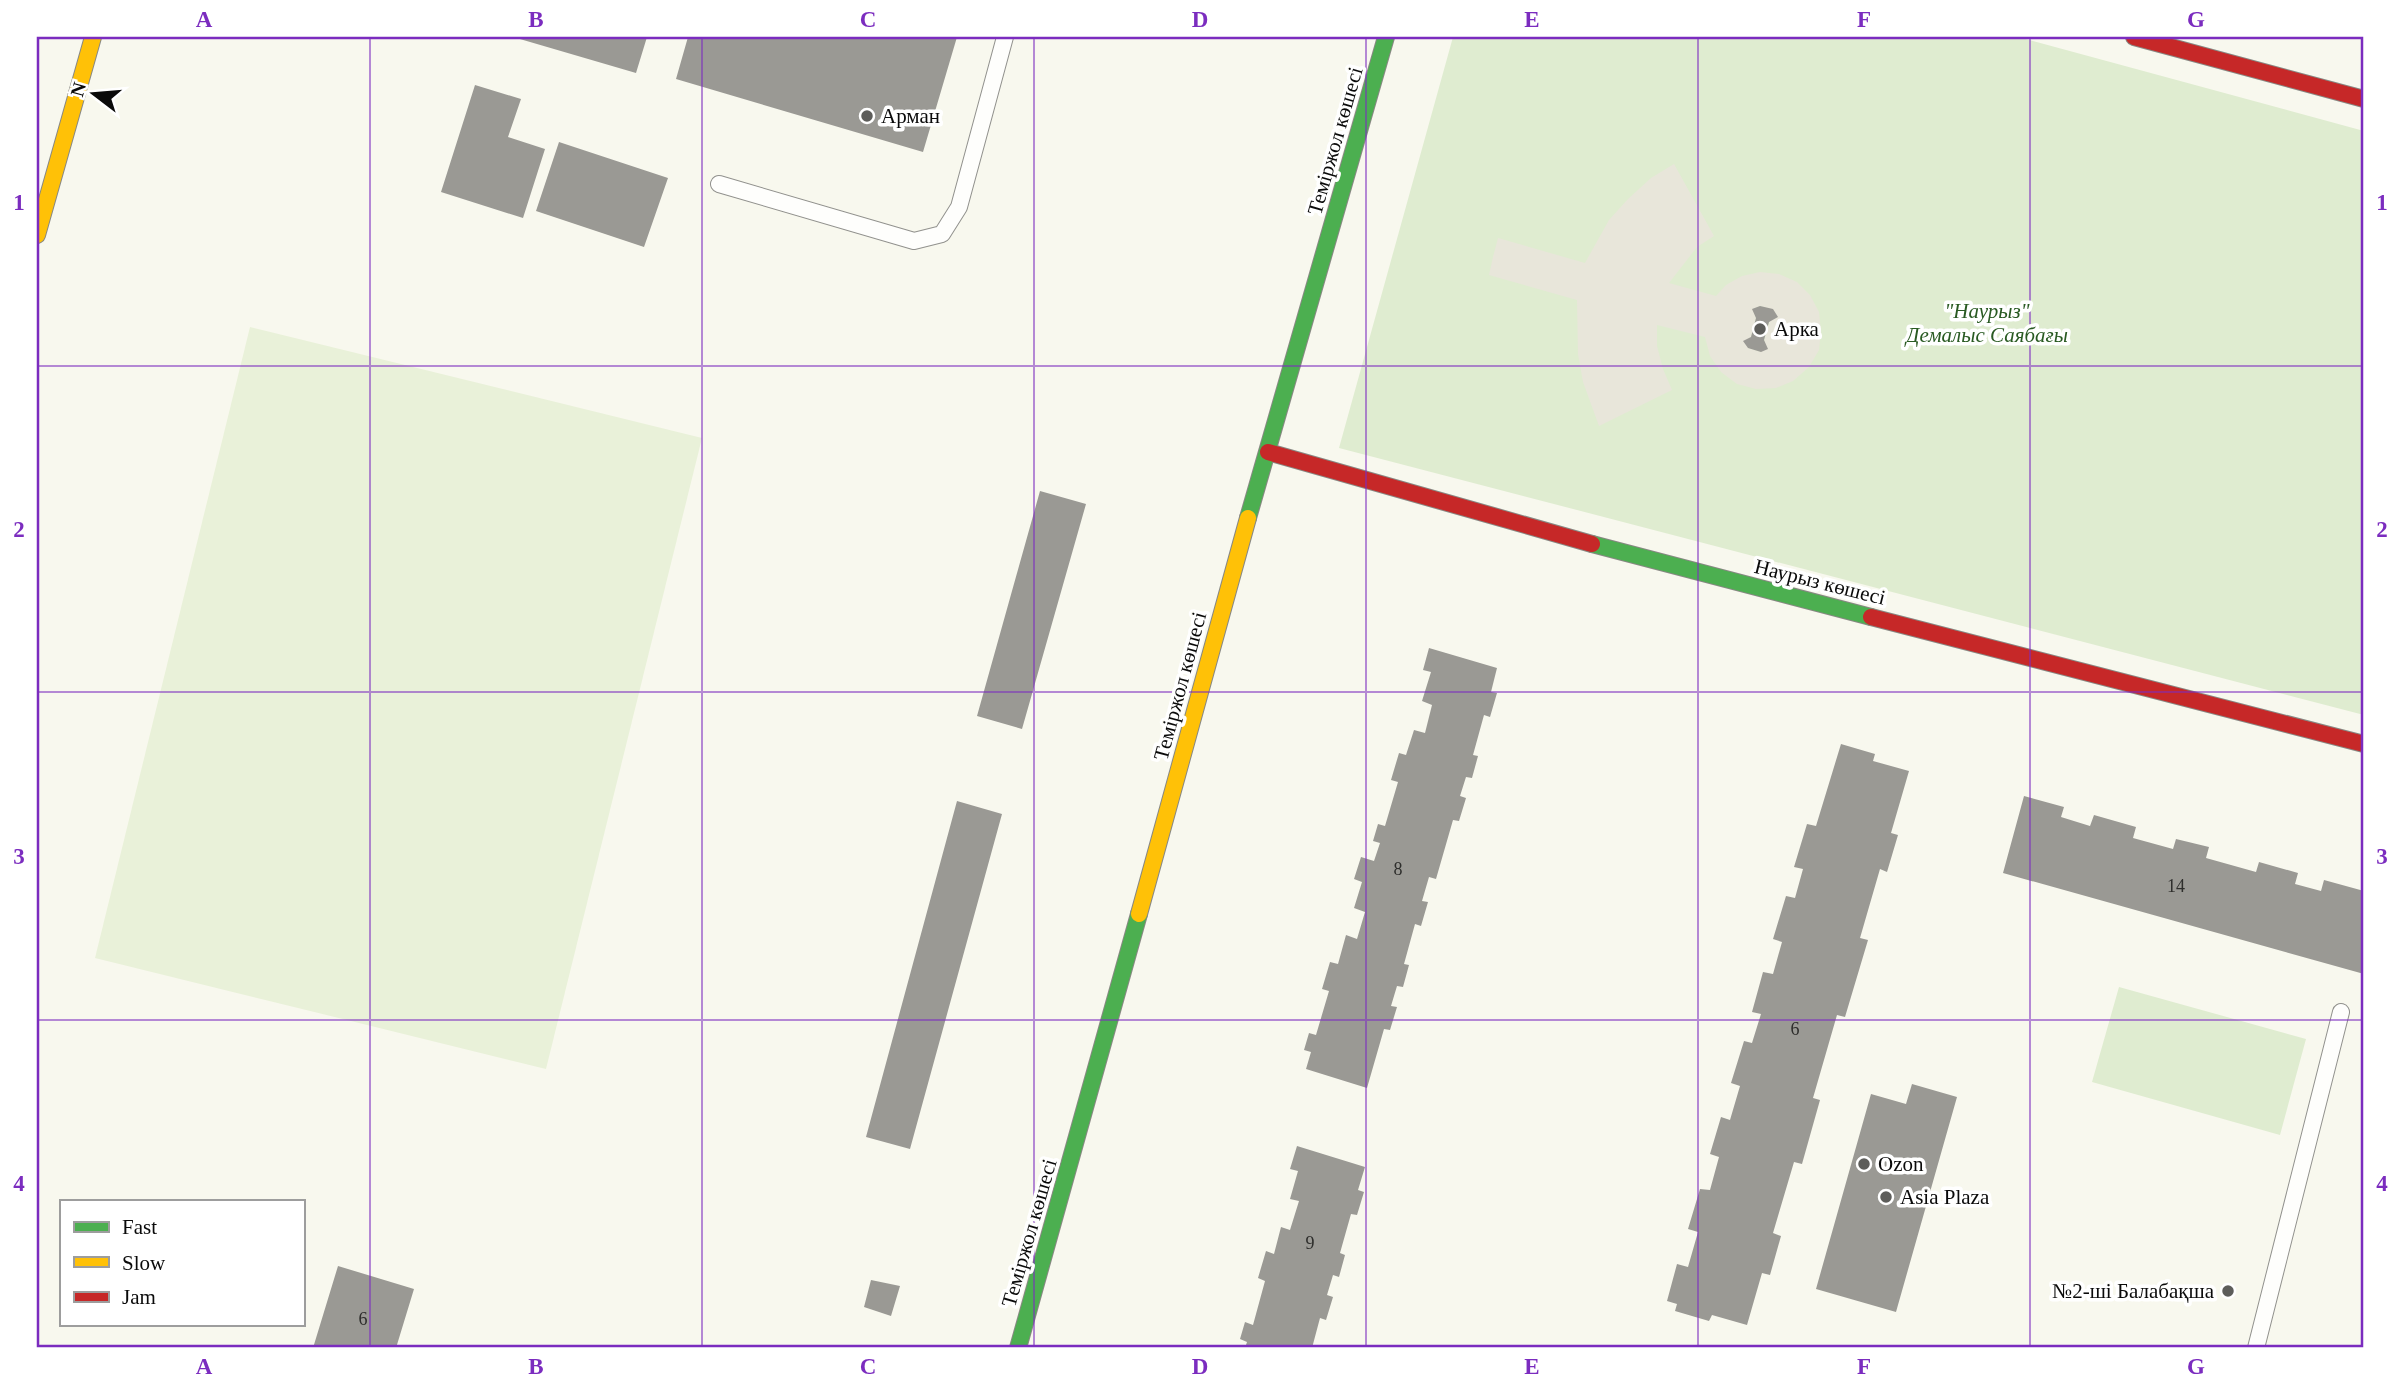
<svg xmlns="http://www.w3.org/2000/svg" width="2401" height="1385" font-family="'Times New Roman',serif">
	<style>
		.green { fill: #dfecd0 }
		.pitch { fill: #e9f1d9 }
		.plaza { fill: #e8e6da; fill-rule: evenodd }
		.building { fill: #9a9994 }
		.lines { fill: none; stroke-linecap: round; stroke-linejoin: round }
		.lane-casing { stroke: #91918d; stroke-width: 18 }
		.fast-casing { stroke: #888883; stroke-width: 18 }
		.slow-casing { stroke: #888883; stroke-width: 18 }
		.jam-casing { stroke: #888883; stroke-width: 18 }
		.lane { stroke: #fefefc; stroke-width: 16 }
		.fast { stroke: #4caf50; stroke-width: 16 }
		.slow { stroke: #ffc107; stroke-width: 16 }
		.jam { stroke: #c62828; stroke-width: 16 }
		.grid { fill: none; stroke: #7b2cbf; stroke-width: 2; stroke-opacity: 0.55 }
		.poi-dot { fill: #5d5d5a; stroke: #fff; stroke-width: 2.5 }
		.labels { text-anchor: middle; dominant-baseline: central; stroke-width: 7; stroke-linejoin: round; paint-order: stroke }
		.number-label { font-size: 18px; fill: #2e2e2c }
		.poi-label { font-size: 21px; fill: #0a0a0a; stroke: #fff; text-anchor: start }
		.street-label { font-size: 21px; fill: #0a0a0a; stroke: #fff }
		.park-label { font-size: 21px; font-style: italic; fill: #295a22; stroke: #fff }
		.neatline { fill: none; stroke: #7b2cbf; stroke-width: 2.5 }
		.grid-label { font-size: 23px; text-anchor: middle; font-weight: bold; fill: #7b2cbf }
	</style>
	<rect width="100%" height="100%" fill="#f8f8ee"/>
	<path class="green" d="M 1453,37 L 2018,37 L 2364,131 L 2364,715 L 1339,448 Z
		M 2119,987 L 2306,1039 L 2280,1135 L 2092,1082 Z"/>
	<path class="pitch" d="M 250,327 L 702,438 L 546,1069 L 95,958 Z"/>
	<path class="plaza" d="M 1674,164 L 1714,236 L 1697,247 L 1669,283 L 1716,296 L 1726,285 L 1742,276 L 1760,272 L 1779,274 L 1797,282 L 1810,295 L 1819,312 L 1821,331 L 1819,350 L 1809,367 L 1793,381 L 1776,388 L 1756,389 L 1737,384 L 1721,372 L 1710,356 L 1705,337 L 1657,325 L 1657,346 L 1663,369 L 1672,390 L 1599,426 L 1583,382 L 1578,354 L 1577,300 L 1489,275 L 1493,257 L 1498,238 L 1585,263 L 1609,220 L 1628,199 L 1651,178 ZM 1760,306 L 1773,310 L 1761,352 L 1748,348 L 1744,341 L 1751,337 L 1756,318 L 1753,309 Z"/>
	<path class="building" d="M 513,37 L 647,37 L 636,73 Z
		M 688,37 L 957,37 L 923,152 L 676,79 Z
		M 475,85 L 521,99 L 508,137 L 545,149 L 523,218 L 441,192 Z
		M 559,142 L 668,178 L 644,247 L 536,211 Z
		M 1760,306 L 1773,309 L 1778,317 L 1769,322 L 1764,340 L 1768,349 L 1761,352 L 1748,348 L 1743,341 L 1751,337 L 1756,318 L 1752,309 Z
		M 1040,491 L 1086,504 L 1022,729 L 977,716 Z
		M 1429,648 L 1497,668 L 1491,692 L 1497,693 L 1490,717 L 1484,715 L 1473,755 L 1478,756 L 1472,778 L 1466,777 L 1460,796 L 1466,798 L 1459,821 L 1453,820 L 1436,879 L 1429,877 L 1422,901 L 1428,902 L 1421,926 L 1415,924 L 1404,964 L 1409,965 L 1403,987 L 1397,986 L 1391,1006 L 1397,1007 L 1390,1030 L 1384,1029 L 1367,1088 L 1306,1069 L 1311,1052 L 1304,1050 L 1309,1033 L 1316,1035 L 1329,991 L 1322,989 L 1330,962 L 1338,964 L 1346,935 L 1357,939 L 1365,912 L 1354,908 L 1362,882 L 1354,879 L 1361,857 L 1374,861 L 1380,843 L 1373,841 L 1378,824 L 1385,826 L 1398,782 L 1391,780 L 1399,753 L 1406,755 L 1414,730 L 1425,733 L 1432,705 L 1422,701 L 1431,672 L 1423,670 Z
		M 1841,744 L 1875,754 L 1873,761 L 1909,771 L 1891,833 L 1898,835 L 1887,872 L 1880,869 L 1860,938 L 1868,940 L 1845,1017 L 1837,1015 L 1813,1098 L 1820,1100 L 1802,1164 L 1794,1162 L 1773,1233 L 1781,1236 L 1770,1275 L 1762,1273 L 1747,1325 L 1712,1315 L 1709,1321 L 1675,1311 L 1677,1304 L 1667,1301 L 1677,1264 L 1688,1267 L 1698,1232 L 1688,1229 L 1700,1189 L 1710,1190 L 1719,1157 L 1710,1154 L 1721,1117 L 1730,1120 L 1740,1086 L 1731,1083 L 1744,1041 L 1752,1043 L 1761,1014 L 1752,1012 L 1763,972 L 1773,974 L 1782,942 L 1773,939 L 1786,896 L 1795,898 L 1803,869 L 1794,867 L 1807,824 L 1816,826 Z
		M 2024,796 L 2064,807 L 2061,817 L 2090,826 L 2094,815 L 2136,827 L 2133,838 L 2173,849 L 2176,839 L 2209,847 L 2206,858 L 2256,872 L 2259,862 L 2298,873 L 2295,884 L 2321,891 L 2324,880 L 2364,891 L 2364,974 L 2003,873 Z
		M 957,801 L 1002,814 L 910,1149 L 866,1137 Z
		M 1912,1084 L 1957,1097 L 1896,1312 L 1816,1289 L 1871,1094 L 1906,1104 Z
		M 1297,1146 L 1365,1167 L 1358,1190 L 1364,1192 L 1357,1215 L 1351,1214 L 1340,1253 L 1345,1255 L 1339,1277 L 1333,1275 L 1327,1295 L 1333,1297 L 1326,1320 L 1320,1318 L 1312,1348 L 1245,1348 L 1247,1342 L 1240,1339 L 1245,1322 L 1253,1325 L 1265,1281 L 1258,1278 L 1266,1251 L 1274,1254 L 1281,1227 L 1290,1230 L 1299,1201 L 1290,1199 L 1298,1171 L 1290,1169 Z
		M 338,1266 L 414,1289 L 396,1348 L 313,1348 Z
		M 871,1280 L 900,1286 L 891,1316 L 864,1307 Z"/>
	<g class="lines">
		<defs>
			<path id="lane" d="M 719,184 L 914,241 L 942,234 L 959,207 L 1005,37
				M 2256,1348 L 2341,1012"/>
			<path id="fast" d="M 1248,518 L 1386,37
				M 1592,544 L 1871,617
				M 1018,1348 L 1139,914"/>
			<path id="slow" d="M 37,235 L 93,37
				M 1139,914 L 1248,518"/>
			<path id="jam" d="M 2134,37 L 2364,99
				M 1268,452 L 1592,544
				M 1871,617 L 2364,744"/>
		</defs>
		<use href="#lane" class="lane-casing"/>
		<use href="#fast" class="fast-casing"/>
		<use href="#slow" class="slow-casing"/>
		<use href="#jam" class="jam-casing"/>
		<use href="#lane" class="lane"/>
		<use href="#fast" class="fast"/>
		<use href="#slow" class="slow"/>
		<use href="#jam" class="jam"/>
	</g>
	<path class="grid" d="M 370,37 L 370,1348M 702,37 L 702,1348M 1034,37 L 1034,1348M 1366,37 L 1366,1348M 1698,37 L 1698,1348M 2030,37 L 2030,1348M 37,366 L 2364,366M 37,692 L 2364,692M 37,1020 L 2364,1020"/>
	<g class="poi-dot">
		<circle cx="867" cy="116" r="7"/>
		<circle cx="1760" cy="329" r="7"/>
		<circle cx="1864" cy="1164" r="7"/>
		<circle cx="1886" cy="1197" r="7"/>
		<circle cx="2228" cy="1291" r="7"/>
	</g>
	<g class="labels">
		<g class="number-label">
			<text x="1398" y="869">8</text>
			<text x="2176" y="886">14</text>
			<text x="1795" y="1029">6</text>
			<text x="1310" y="1243">9</text>
			<text x="363" y="1319">6</text>
		</g>
		<g class="poi-label">
			<text x="881" y="116">Арман</text>
			<text x="1774" y="329">Арка</text>
			<text x="1878" y="1164">Ozon</text>
			<text x="1900" y="1197">Asia Plaza</text>
			<text x="2214" y="1291" text-anchor="end">№2-ші Балабақша</text>
		</g>
		<g class="street-label">
			<text transform="translate(1335 141) rotate(-74)">Теміржол көшесі</text>
			<text transform="translate(1820 582) rotate(14)">Наурыз көшесі</text>
			<text transform="translate(1180 686) rotate(-75)">Теміржол көшесі</text>
			<text transform="translate(1029 1233) rotate(-74)">Теміржол көшесі</text>
		</g>
		<g class="park-label">
			<text x="1987" y="311">"Наурыз"<tspan x="1987" dy="24">Демалыс Саябағы</tspan></text>
		</g>
	</g>
	<rect width="2401" height="1385" fill="none" stroke="#ffffff" stroke-width="77"/>
	<rect x="60" y="1200" width="245" height="126" fill="#ffffff" stroke="#9d9d9d" stroke-width="2"/>
	<rect x="74" y="1222" width="35" height="10" fill="#4caf50" stroke="#9d9d9d" stroke-width="2"/>
	<text x="122" y="1234" font-size="21" fill="#0a0a0a">Fast</text>
	<rect x="74" y="1257" width="35" height="10" fill="#ffc107" stroke="#9d9d9d" stroke-width="2"/>
	<text x="122" y="1270" font-size="21" fill="#0a0a0a">Slow</text>
	<rect x="74" y="1292" width="35" height="10" fill="#c62828" stroke="#9d9d9d" stroke-width="2"/>
	<text x="122" y="1304" font-size="21" fill="#0a0a0a">Jam</text>
	<g transform="translate(94 94) rotate(286)" stroke="#ffffff" stroke-width="5" paint-order="stroke">
	<path d="M0-5L12 26L0 18L-12 26Z" fill="#0a0a0a"/>
	<text y="-10" font-size="19" font-weight="bold" text-anchor="middle" fill="#0a0a0a">N</text>
	</g>
	<rect x="38" y="38" width="2324" height="1308" class="neatline"/>
	<g class="grid-label">
		<text x="204" y="27">A</text>
		<text x="536" y="27">B</text>
		<text x="868" y="27">C</text>
		<text x="1200" y="27">D</text>
		<text x="1532" y="27">E</text>
		<text x="1864" y="27">F</text>
		<text x="2196" y="27">G</text>
		<text x="19" y="210">1</text>
		<text x="2382" y="210">1</text>
		<text x="19" y="537">2</text>
		<text x="2382" y="537">2</text>
		<text x="19" y="864">3</text>
		<text x="2382" y="864">3</text>
		<text x="19" y="1191">4</text>
		<text x="2382" y="1191">4</text>
		<text x="204" y="1374">A</text>
		<text x="536" y="1374">B</text>
		<text x="868" y="1374">C</text>
		<text x="1200" y="1374">D</text>
		<text x="1532" y="1374">E</text>
		<text x="1864" y="1374">F</text>
		<text x="2196" y="1374">G</text>
	</g>
</svg>
